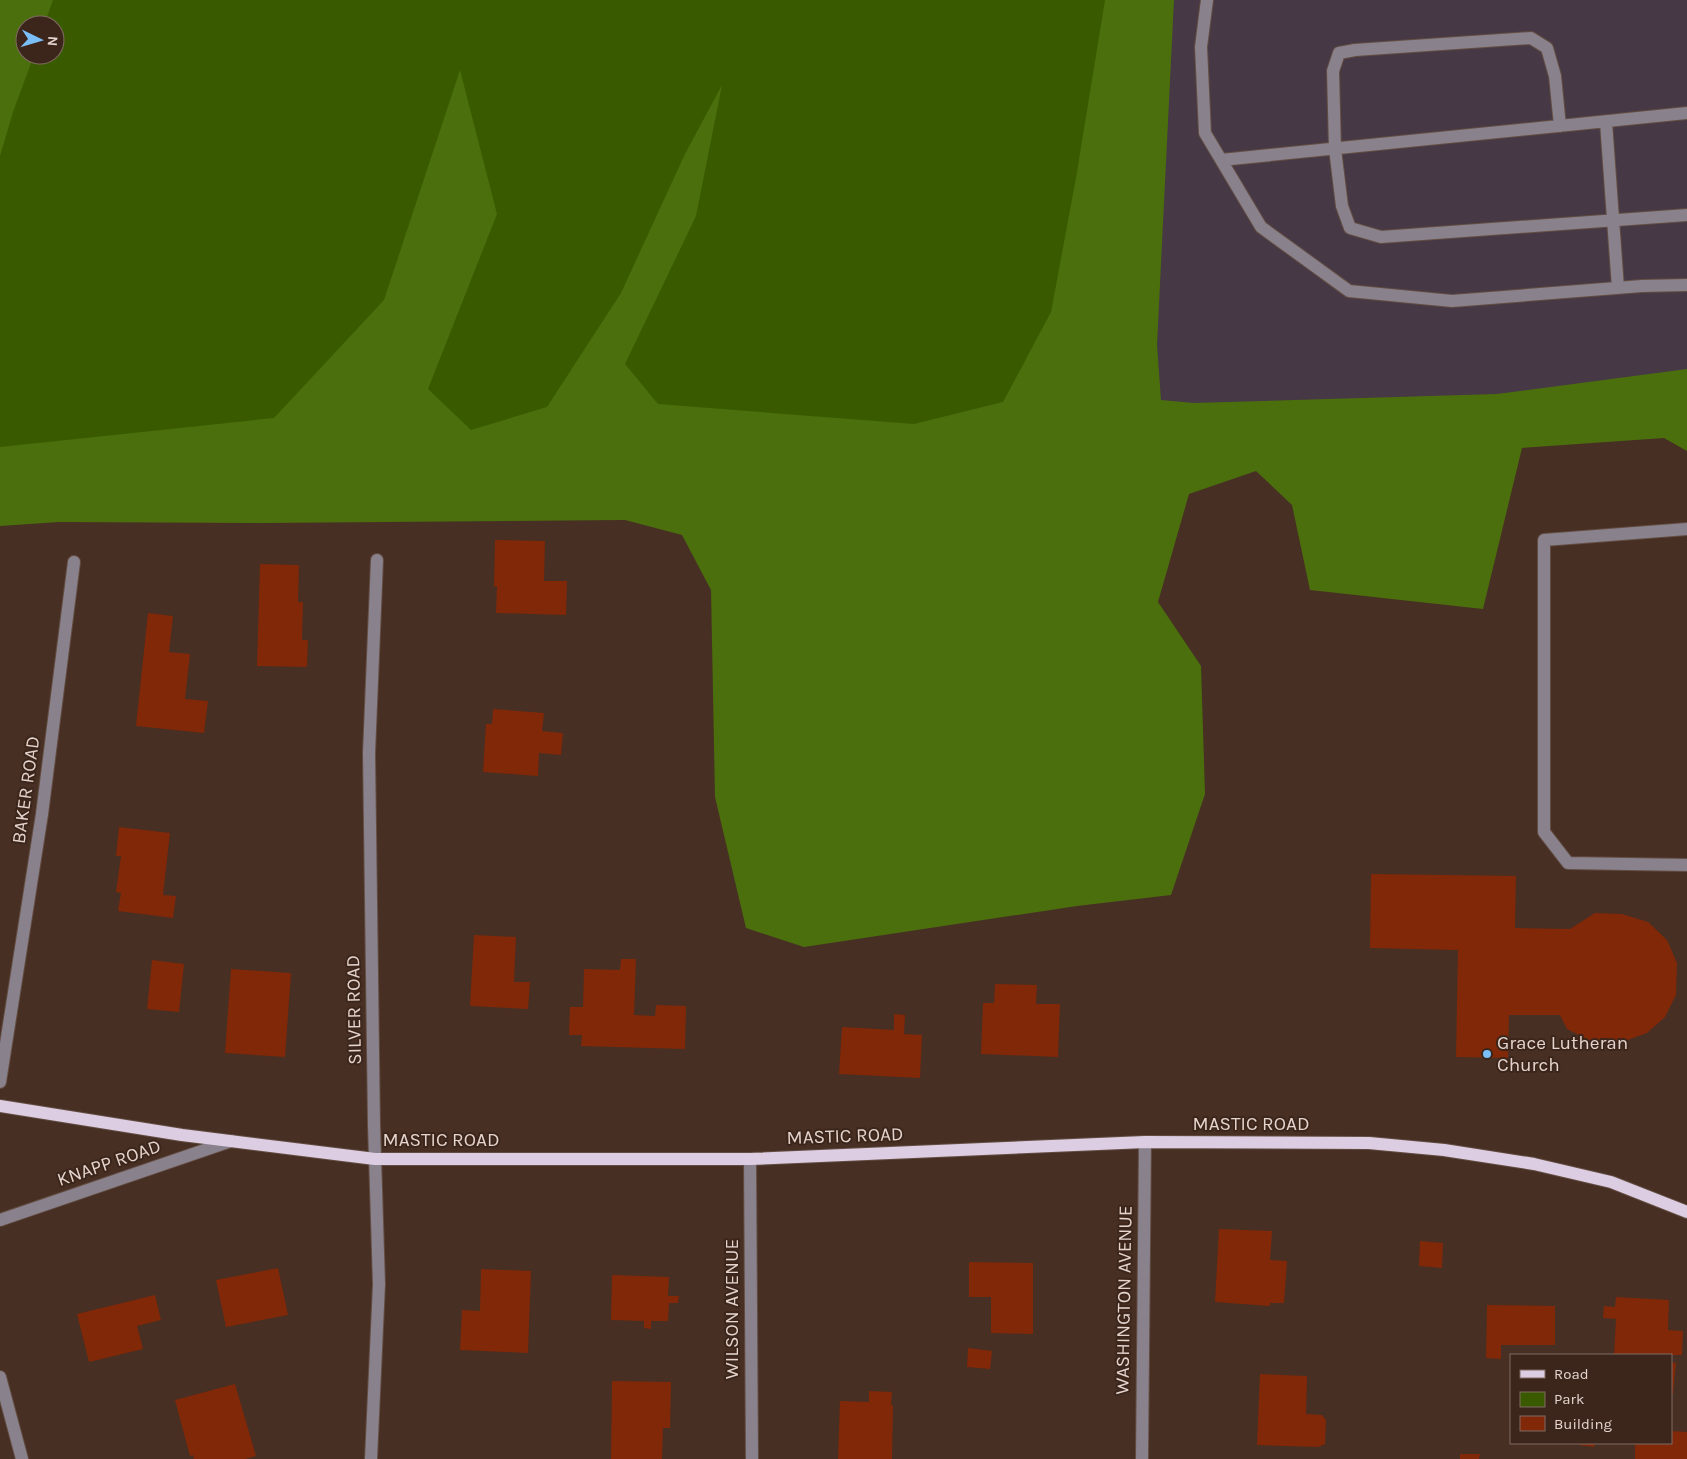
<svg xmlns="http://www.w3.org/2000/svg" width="1687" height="1459" font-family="Karla,sans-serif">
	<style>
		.education { fill: #463845 }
		.green { fill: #3a5a00; fill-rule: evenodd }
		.forest { fill: #4b6f0c }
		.building { fill: #802808 }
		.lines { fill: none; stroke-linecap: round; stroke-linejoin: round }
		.minor-casing { stroke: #634d42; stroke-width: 14 }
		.major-casing { stroke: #634d42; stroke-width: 14 }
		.minor { stroke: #89818c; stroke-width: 12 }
		.major { stroke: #ddcde2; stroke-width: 12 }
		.poi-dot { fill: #7abff8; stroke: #3c251a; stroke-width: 2 }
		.labels { text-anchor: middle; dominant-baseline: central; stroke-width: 4; stroke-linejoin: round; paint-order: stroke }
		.street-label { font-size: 19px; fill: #e4d4cd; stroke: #3c251a }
		.poi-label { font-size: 19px; fill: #e4d4cd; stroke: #3c251a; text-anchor: start }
	</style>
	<rect width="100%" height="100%" fill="#472f24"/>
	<path class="education" d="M 1159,0 L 1687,0 L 1687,393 L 1081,434 Z"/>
	<path class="green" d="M 0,0 L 1159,0 L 1081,434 L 0,512 ZM 25,25 L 55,25 L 55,55 L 25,55 Z"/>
	<path class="forest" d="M 0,0 L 53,0 L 44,25 L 25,25 L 25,55 L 34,55 L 13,112 L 0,156 Z
		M 1105,0 L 1174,0 L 1157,345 L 1161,400 L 1194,403 L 1497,394 L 1687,369 L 1687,451 L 1664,438 L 1522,448 L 1483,609 L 1310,590 L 1292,505 L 1256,471 L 1189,494 L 1158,602 L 1201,666 L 1205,794 L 1171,895 L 1077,906 L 804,947 L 746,928 L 715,797 L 711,590 L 682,535 L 625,520 L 262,523 L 59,522 L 0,526 L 0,447 L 274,418 L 384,300 L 460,70 L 497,214 L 428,389 L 471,430 L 547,407 L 621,293 L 685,154 L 722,85 L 696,216 L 625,364 L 658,404 L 914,424 L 1003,402 L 1051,312 L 1076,178 Z"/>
	<path class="building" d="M 495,540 L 545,541 L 544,581 L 567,581 L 566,615 L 496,613 L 497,586 L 494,587 Z
		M 260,564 L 299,565 L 298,602 L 303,602 L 302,640 L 308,640 L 307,667 L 257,666 Z
		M 148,613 L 173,616 L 169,652 L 190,654 L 185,699 L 208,701 L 204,733 L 136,726 Z
		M 493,709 L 544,713 L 542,731 L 563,733 L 561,755 L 539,753 L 538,776 L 483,772 L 486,724 L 492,724 Z
		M 119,827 L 170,833 L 163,895 L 176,896 L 173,918 L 118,911 L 121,893 L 116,892 L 121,856 L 116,856 Z
		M 1371,874 L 1516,876 L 1515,928 L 1570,929 L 1595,913 L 1622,914 L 1648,922 L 1667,940 L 1677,963 L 1676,995 L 1665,1017 L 1647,1033 L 1622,1042 L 1593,1042 L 1567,1029 L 1560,1015 L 1509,1015 L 1508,1058 L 1456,1057 L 1458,950 L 1370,948 Z
		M 474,935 L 516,937 L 514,982 L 530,982 L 528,1009 L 470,1006 Z
		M 621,959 L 636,959 L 634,1015 L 655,1016 L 656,1005 L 686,1006 L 685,1049 L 581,1046 L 582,1035 L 569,1035 L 570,1007 L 583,1007 L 584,969 L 620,970 Z
		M 152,960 L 184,964 L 179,1012 L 147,1009 Z
		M 231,969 L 291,973 L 285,1057 L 225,1053 Z
		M 995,984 L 1037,985 L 1036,1004 L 1060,1004 L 1058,1057 L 981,1054 L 983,1003 L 994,1003 Z
		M 894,1014 L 905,1015 L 904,1034 L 922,1035 L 920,1078 L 839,1074 L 842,1027 L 894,1030 Z
		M 1219,1229 L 1272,1231 L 1270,1260 L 1287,1261 L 1284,1303 L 1270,1303 L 1270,1306 L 1215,1302 Z
		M 1420,1241 L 1443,1243 L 1442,1268 L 1419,1266 Z
		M 969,1262 L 1033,1263 L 1033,1334 L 991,1333 L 991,1297 L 969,1297 Z
		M 278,1268 L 288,1315 L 226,1327 L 216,1280 Z
		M 481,1269 L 531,1271 L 528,1353 L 460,1350 L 462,1310 L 480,1311 Z
		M 612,1275 L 669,1277 L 668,1296 L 679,1296 L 678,1303 L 669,1303 L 668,1321 L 651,1321 L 651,1329 L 644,1328 L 644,1321 L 611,1320 Z
		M 155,1295 L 161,1320 L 137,1326 L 143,1349 L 89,1362 L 77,1314 Z
		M 1616,1297 L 1669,1300 L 1668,1330 L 1683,1331 L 1682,1355 L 1614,1355 L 1616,1319 L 1603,1318 L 1604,1306 L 1615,1307 Z
		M 1487,1305 L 1555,1306 L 1555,1345 L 1501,1345 L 1501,1359 L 1486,1358 Z
		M 968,1348 L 992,1351 L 990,1369 L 967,1367 Z
		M 1671,1362 L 1676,1363 L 1673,1394 L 1671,1394 Z
		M 1260,1374 L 1307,1376 L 1306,1414 L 1322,1415 L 1326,1420 L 1325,1444 L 1318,1447 L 1257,1445 Z
		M 612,1381 L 671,1382 L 670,1428 L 663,1428 L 662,1459 L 611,1459 Z
		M 235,1384 L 256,1456 L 245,1459 L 194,1459 L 193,1455 L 190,1456 L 175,1400 Z
		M 869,1391 L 892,1392 L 891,1405 L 893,1405 L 892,1459 L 838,1459 L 840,1401 L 869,1402 Z
		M 1671,1431 L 1687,1432 L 1687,1459 L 1635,1459 L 1635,1443 L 1671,1443 Z
		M 1579,1443 L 1595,1443 L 1594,1447 L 1579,1445 Z
		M 1460,1454 L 1480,1454 L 1479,1459 L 1460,1459 Z"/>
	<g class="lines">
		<defs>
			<path id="minor" d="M 1207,0 L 1201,47 L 1205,133 L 1261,227 L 1349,291 L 1452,301 L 1642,286 L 1687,285
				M 1606,122 L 1618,288
				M 1560,126 L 1555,76 L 1547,48 L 1531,38 L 1355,50 L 1339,53 L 1333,71 L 1335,149 L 1342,206 L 1350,228 L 1381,237 L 1687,215
				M 1221,160 L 1687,113
				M 1687,529 L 1544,540 L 1544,832 L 1568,863 L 1687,865
				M 0,1082 L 42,814 L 74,562
				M 750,1159 L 752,1459
				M 0,1220 L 231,1141
				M 0,1377 L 22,1459
				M 371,1459 L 379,1284 L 374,1125 L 369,753 L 377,560
				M 1142,1459 L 1145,1142"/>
			<path id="major" d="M 0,1106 L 182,1135 L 375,1159 L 750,1159 L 1145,1142 L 1369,1143 L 1444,1150 L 1534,1164 L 1611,1182 L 1687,1212"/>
		</defs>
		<use href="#minor" class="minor-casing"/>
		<use href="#major" class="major-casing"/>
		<use href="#minor" class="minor"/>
		<use href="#major" class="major"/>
	</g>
	<circle class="poi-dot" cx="1487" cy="1054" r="5"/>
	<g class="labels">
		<g class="street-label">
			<text transform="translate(26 790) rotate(-82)">BAKER ROAD</text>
			<text transform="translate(354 1010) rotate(-91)">SILVER ROAD</text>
			<text x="1251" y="1124">MASTIC ROAD</text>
			<text transform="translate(845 1136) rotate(-2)">MASTIC ROAD</text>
			<text x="441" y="1140">MASTIC ROAD</text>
			<text transform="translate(109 1163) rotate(-19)">KNAPP ROAD</text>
			<text transform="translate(1124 1300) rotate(-89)">WASHINGTON AVENUE</text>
			<text transform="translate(732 1309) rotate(-90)">WILSON AVENUE</text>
		</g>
		<g class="poi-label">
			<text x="1497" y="1043">Grace Lutheran<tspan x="1497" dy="22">Church</tspan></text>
		</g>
	</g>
	<rect x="1510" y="1354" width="162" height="90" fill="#3c251a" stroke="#7f6b62"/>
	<rect x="1520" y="1370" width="25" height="8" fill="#ddcde2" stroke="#7f6b62"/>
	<text x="1554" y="1379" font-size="15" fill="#e4d4cd">Road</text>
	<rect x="1520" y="1392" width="25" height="15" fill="#3a5a00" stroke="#7f6b62"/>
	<text x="1554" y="1404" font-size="15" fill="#e4d4cd">Park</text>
	<rect x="1520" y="1416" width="25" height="15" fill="#802808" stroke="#7f6b62"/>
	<text x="1554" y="1429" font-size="15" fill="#e4d4cd">Building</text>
	<g transform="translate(40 40) rotate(95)"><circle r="24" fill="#3c251a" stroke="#7f6b62"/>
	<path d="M0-4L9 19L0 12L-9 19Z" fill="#7abff8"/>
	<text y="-8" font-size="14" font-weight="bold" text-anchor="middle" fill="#e4d4cd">N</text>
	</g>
</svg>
